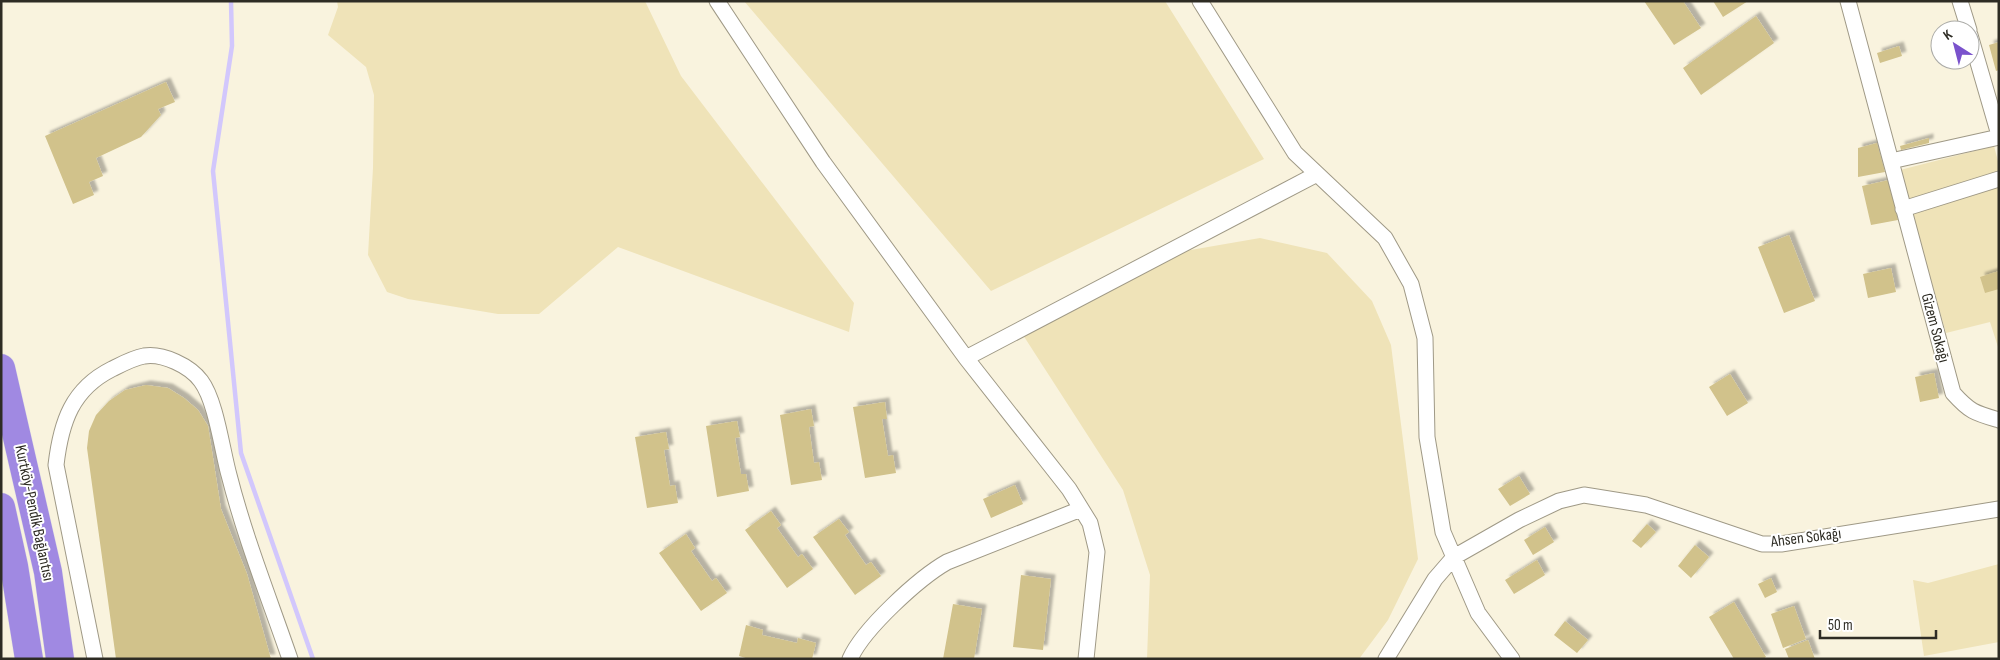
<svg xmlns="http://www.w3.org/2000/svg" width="2000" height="660" font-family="'Sofia Sans Condensed',sans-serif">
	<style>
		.green { fill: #efe3b8 }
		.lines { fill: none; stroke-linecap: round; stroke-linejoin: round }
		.stream { stroke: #d2c7fc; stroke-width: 4.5 }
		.building { fill: #d1c28b; filter: url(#shadow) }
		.street-casing { stroke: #9f9986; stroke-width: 17 }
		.highway-casing { stroke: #e2e1e0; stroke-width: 29 }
		.street { stroke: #fff; stroke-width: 15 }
		.highway { stroke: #a089e2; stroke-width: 28 }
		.labels { text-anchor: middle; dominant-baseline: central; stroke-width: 4; stroke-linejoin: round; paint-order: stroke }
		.street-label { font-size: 16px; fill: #2e2c24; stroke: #fff }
	</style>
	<defs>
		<filter id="shadow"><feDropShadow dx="4.5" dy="-4.5" stdDeviation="1" flood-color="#0004"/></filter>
	</defs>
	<rect width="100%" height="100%" fill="#f9f3de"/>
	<path class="green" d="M 337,1 L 645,1 L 681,76 L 854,303 L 849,332 L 618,247 L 539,314 L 498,314 L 408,299 L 387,292 L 368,255 L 373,168 L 374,95 L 366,67 L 328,35 L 338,7 Z
		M 744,1 L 1165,1 L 1264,159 L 991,291 Z
		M 1994,146 L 1999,165 L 1999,350 L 1990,322 L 1946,333 L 1900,170 Z
		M 1260,238 L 1327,253 L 1372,301 L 1391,345 L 1418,559 L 1388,620 L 1359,659 L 1147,659 L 1150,575 L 1123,490 L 1023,335 L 1179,252 Z
		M 1999,564 L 1999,642 L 1924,656 L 1913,580 L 1928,583 Z"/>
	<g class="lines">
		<path class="stream" d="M 231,1 L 232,46 L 213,171 L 241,453 L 313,659"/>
	</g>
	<path class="building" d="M 1644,1 L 1683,1 L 1701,28 L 1674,45 Z
		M 1713,1 L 1748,1 L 1723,17 Z
		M 1756,16 L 1774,43 L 1701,95 L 1683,68 Z
		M 1999,42 L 1999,70 L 1996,71 L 1989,45 Z
		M 1899,46 L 1902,56 L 1880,63 L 1877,53 Z
		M 166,82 L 175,102 L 158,109 L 161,115 L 141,137 L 96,158 L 103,176 L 89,182 L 94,195 L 73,204 L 45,136 Z
		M 1929,138 L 1929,143 L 1901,150 L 1900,146 Z
		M 1877,143 L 1885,172 L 1858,177 L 1858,148 Z
		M 1889,180 L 1898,220 L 1871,225 L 1862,186 Z
		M 1789,235 L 1815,301 L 1784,313 L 1758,247 Z
		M 1891,268 L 1896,292 L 1868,298 L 1863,274 Z
		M 1999,271 L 1999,289 L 1985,293 L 1980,277 Z
		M 1934,373 L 1939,398 L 1920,402 L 1915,377 Z
		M 1730,374 L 1748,403 L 1727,416 L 1709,387 Z
		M 146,385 L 168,388 L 184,398 L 198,410 L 208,426 L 221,509 L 247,574 L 271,659 L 116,659 L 87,448 L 89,431 L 96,415 L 109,401 L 125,390 Z
		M 885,402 L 887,419 L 882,419 L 888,456 L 893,455 L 896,473 L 865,478 L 853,407 Z
		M 811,409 L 814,426 L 809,427 L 814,463 L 819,462 L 822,480 L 791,485 L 780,415 Z
		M 737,421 L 740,437 L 735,438 L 741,474 L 746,474 L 749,491 L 717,497 L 706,426 Z
		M 666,432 L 669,449 L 664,450 L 670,486 L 675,485 L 678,503 L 647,508 L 635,437 Z
		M 1519,476 L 1530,494 L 1510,506 L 1498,489 Z
		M 1015,485 L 1023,504 L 991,518 L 983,499 Z
		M 771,511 L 781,525 L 777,528 L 798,557 L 802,554 L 813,569 L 787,588 L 745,530 Z
		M 839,519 L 849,532 L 845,535 L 866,565 L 871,562 L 881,576 L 855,595 L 813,537 Z
		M 1647,524 L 1656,532 L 1641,548 L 1632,541 Z
		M 1545,527 L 1554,542 L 1533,555 L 1524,540 Z
		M 686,534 L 695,548 L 691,551 L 712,581 L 716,578 L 727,593 L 701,611 L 659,553 Z
		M 1695,545 L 1709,557 L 1691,578 L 1678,566 Z
		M 1537,560 L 1545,575 L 1514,594 L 1505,580 Z
		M 1021,575 L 1051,579 L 1043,650 L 1013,647 Z
		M 1771,578 L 1777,592 L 1765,598 L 1758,584 Z
		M 1734,602 L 1766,657 L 1763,659 L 1734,659 L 1709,617 Z
		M 953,604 L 982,609 L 974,659 L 943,659 Z
		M 1794,606 L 1806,639 L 1783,648 L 1771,614 Z
		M 1565,621 L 1588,640 L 1577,653 L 1554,635 Z
		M 746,625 L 763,630 L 762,635 L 797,643 L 798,638 L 816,643 L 812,659 L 749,659 L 739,656 Z
		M 1808,640 L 1815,659 L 1789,659 L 1785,649 Z"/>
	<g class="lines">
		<defs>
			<path id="street" d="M 717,1 L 823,162 L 966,358 L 1069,489 L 1090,523 L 1097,552 L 1086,659
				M 1200,1 L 1295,153 L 1385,238 L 1411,284 L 1425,338 L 1427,437 L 1443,532 L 1478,613 L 1512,659
				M 1848,1 L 1953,393 C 1970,412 1975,413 1999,420
				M 1960,1 L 1969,30
				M 1970,35 L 1999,135
				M 1891,161 L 1999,137
				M 1903,209 L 1999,179
				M 966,358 L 1317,174
				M 95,659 L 56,465 C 61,422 72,389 112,369 C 122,364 133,358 144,356 C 163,353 190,366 201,381 C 216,401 222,450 229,475 C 245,538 269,598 290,659
				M 850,659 C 863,629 919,578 947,562 L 1081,509
				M 1386,659 L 1435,579 L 1454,557 L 1519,520 L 1559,501 L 1584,495 L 1646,505 L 1762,544 L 1781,544 L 1999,509"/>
			<path id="highway" d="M 1,368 L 48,572 L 60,659
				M 1,507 L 14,566 L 29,659"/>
		</defs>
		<use href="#street" class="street-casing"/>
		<use href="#highway" class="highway-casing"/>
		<use href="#street" class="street"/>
		<use href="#highway" class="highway"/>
	</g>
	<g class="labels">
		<g class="street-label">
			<text transform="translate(1935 328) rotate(75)">Gizem Sokağı</text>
			<text transform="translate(34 513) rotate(78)">Kurtköy-Pendik Bağlantısı</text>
			<text transform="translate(1806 538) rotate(-7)">Ahsen Sokağı</text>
		</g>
	</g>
	<rect width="2000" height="660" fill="none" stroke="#2e2c24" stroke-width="5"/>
	<g transform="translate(1955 45) rotate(324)"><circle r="24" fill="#ffffff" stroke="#ababa7"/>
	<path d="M0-4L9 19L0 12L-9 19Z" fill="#7a52cc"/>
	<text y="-8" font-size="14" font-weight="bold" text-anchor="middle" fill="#2e2c24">K</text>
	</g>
	<path d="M1820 630v8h116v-8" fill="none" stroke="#2e2c24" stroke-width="2.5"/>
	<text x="1828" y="630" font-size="15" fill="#2e2c24" stroke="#ffffff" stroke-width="4" paint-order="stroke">50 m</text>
</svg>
